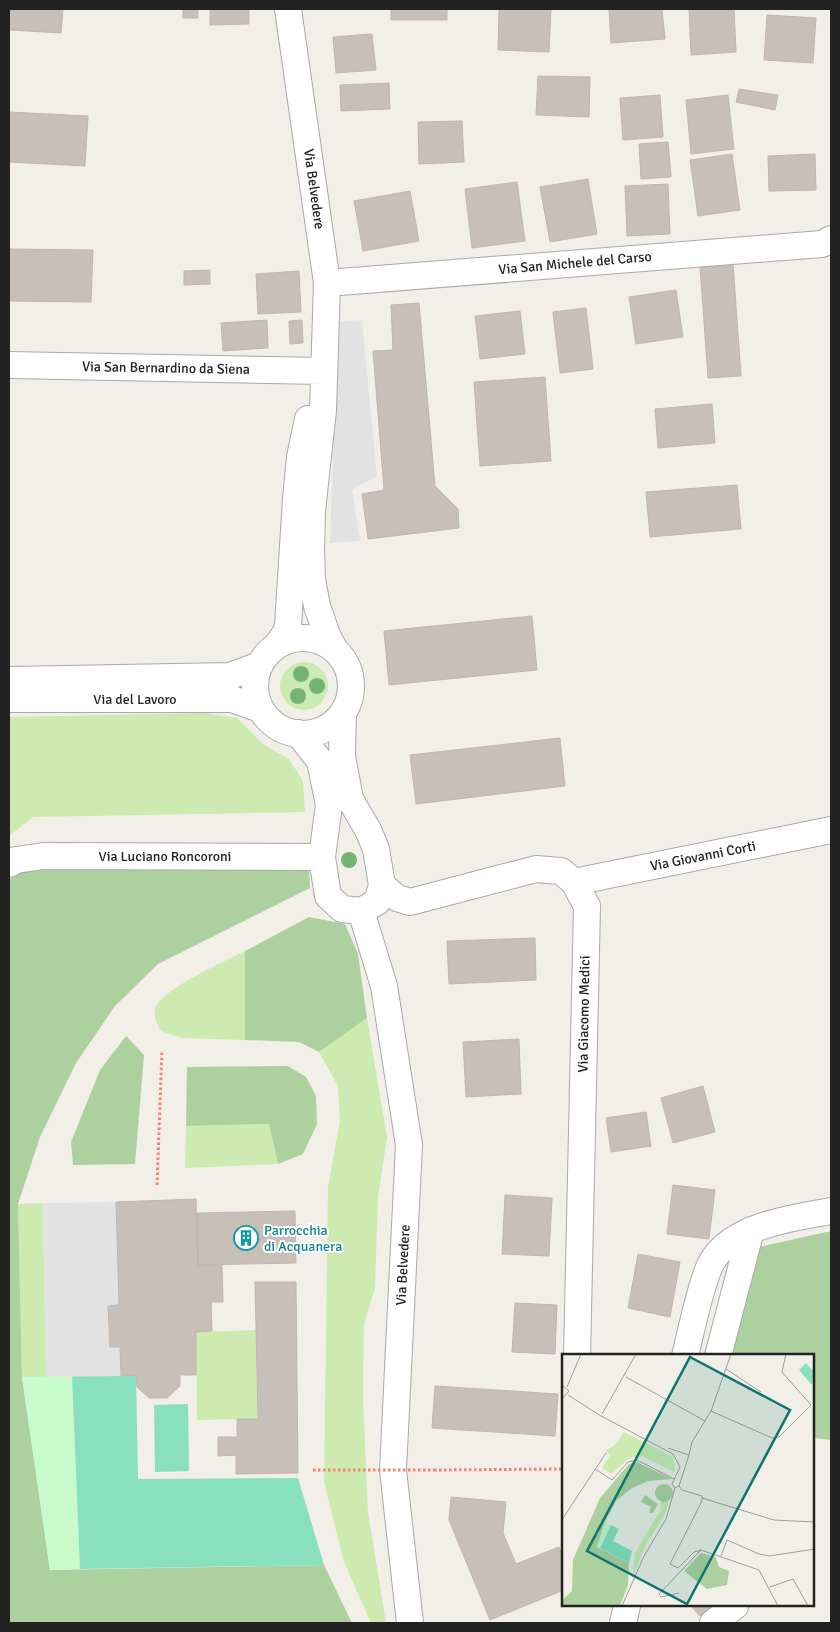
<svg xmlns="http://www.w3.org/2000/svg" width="840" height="1632" font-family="Signika,sans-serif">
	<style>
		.grass { fill: #cdebb0 }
		.forest { fill: #add19e }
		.park { fill: #c8facc }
		.pitch { fill: #88e0be }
		.parking { fill: #e2e2e2 }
		.building { fill: #c7bfb8; stroke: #c4b6ab }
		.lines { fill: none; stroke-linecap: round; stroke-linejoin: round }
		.minor-casing { stroke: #a9a9a9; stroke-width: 28 }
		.path { stroke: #fa8072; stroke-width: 3; stroke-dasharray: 2.5 2.5; stroke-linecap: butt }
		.minor { stroke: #fff; stroke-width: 26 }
		.path-bridge { stroke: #fa8072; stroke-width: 3; stroke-dasharray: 2.5 2.5; stroke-linecap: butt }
		.tree { fill: #74b475 }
		.labels { text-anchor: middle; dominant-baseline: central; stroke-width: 4; stroke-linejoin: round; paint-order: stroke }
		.street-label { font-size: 14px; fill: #222; stroke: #fff }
		.culture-label { font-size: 14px; fill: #0d838f; stroke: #fff; text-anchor: start }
		.inset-road { fill: none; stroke: #9f9d99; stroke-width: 1 }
		.view { fill: #0f766e; fill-opacity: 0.15; stroke: #0f766e; stroke-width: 2.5 }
		.inset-edge { fill: none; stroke: #222; stroke-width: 2.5 }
	</style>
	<rect width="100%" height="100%" fill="#f2efe9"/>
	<path class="grass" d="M280 686a24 24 0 1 1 48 0a24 24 0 1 1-48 0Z
		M 204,713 L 237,718 L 263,744 L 289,759 L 303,781 L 305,812 L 33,817 L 9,836 L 9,717 Z
		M 245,951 L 245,1040 L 182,1038 L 161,1031 C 157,1023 153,1018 155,1009 C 161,989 226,961 245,951 Z
		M 367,1018 L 387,1137 L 378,1197 L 375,1288 L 364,1324 L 363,1396 L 368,1512 L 386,1623 L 371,1623 L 344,1562 L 324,1482 L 328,1187 L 340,1120 L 338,1086 L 319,1052 Z
		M 269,1124 L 278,1164 L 185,1168 L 186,1126 Z
		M 43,1203 L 46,1377 L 22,1377 L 18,1204 Z
		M 256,1330 L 258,1419 L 197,1420 L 196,1332 Z"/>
	<path class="forest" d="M 56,867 L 309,869 L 310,888 L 158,964 L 115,1006 L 76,1063 L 40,1137 L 18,1204 L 22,1377 L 50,1570 L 324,1565 L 352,1623 L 9,1623 L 9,880 L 23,872 Z
		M 309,917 L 345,924 L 358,954 L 367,1018 L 319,1052 L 299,1042 L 245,1040 L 245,951 Z
		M 126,1036 L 144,1055 L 135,1164 L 73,1165 L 71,1142 L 100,1070 Z
		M 288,1066 L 306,1077 L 316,1096 L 317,1124 L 303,1154 L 278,1164 L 269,1124 L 186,1126 L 187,1067 Z
		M 831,1231 L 831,1440 L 814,1438 L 814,1356 L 728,1356 L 759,1247 Z"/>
	<path class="park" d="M 72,1376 L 80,1569 L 50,1570 L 22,1377 Z"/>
	<path class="pitch" d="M 136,1375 L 138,1479 L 298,1478 L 324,1565 L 80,1569 L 72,1376 Z
		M 188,1404 L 189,1471 L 155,1472 L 154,1405 Z"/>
	<path class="parking" d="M 362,320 L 377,476 L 352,490 L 360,541 L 330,543 L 337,322 Z
		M 116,1202 L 119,1305 L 108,1306 L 110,1347 L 120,1347 L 121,1376 L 46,1377 L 43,1203 Z"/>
	<path class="building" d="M 9,9 L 63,9 L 61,33 L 9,30 Z
		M 183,9 L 198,9 L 198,18 L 183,18 Z
		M 210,9 L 249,9 L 249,24 L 210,25 Z
		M 391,9 L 447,9 L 447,20 L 391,20 Z
		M 499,9 L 551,9 L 549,52 L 498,50 Z
		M 609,9 L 662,9 L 665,39 L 611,43 Z
		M 689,9 L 734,9 L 736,52 L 691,55 Z
		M 767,15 L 816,18 L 813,63 L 764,60 Z
		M 372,34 L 376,70 L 336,73 L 333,37 Z
		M 538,76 L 590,77 L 589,117 L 536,115 Z
		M 389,83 L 390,109 L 341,111 L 340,85 Z
		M 739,89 L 778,95 L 775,110 L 736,102 Z
		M 660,95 L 663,137 L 623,140 L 620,98 Z
		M 728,95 L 734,149 L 691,154 L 686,100 Z
		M 9,112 L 88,116 L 85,166 L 9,162 Z
		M 462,121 L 464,162 L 419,164 L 418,122 Z
		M 668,142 L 671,177 L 641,179 L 639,144 Z
		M 732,154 L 740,210 L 698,216 L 690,160 Z
		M 815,154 L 816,190 L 769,191 L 768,156 Z
		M 588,179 L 597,234 L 550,242 L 540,187 Z
		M 517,182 L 525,241 L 472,248 L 465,189 Z
		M 668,184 L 670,234 L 627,236 L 625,186 Z
		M 410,191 L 419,241 L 363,251 L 354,201 Z
		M 9,249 L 93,250 L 91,302 L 9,301 Z
		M 733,264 L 741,376 L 708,378 L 700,266 Z
		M 210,270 L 210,284 L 184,285 L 184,271 Z
		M 299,271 L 301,312 L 258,314 L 256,274 Z
		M 676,290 L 683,337 L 636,344 L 629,297 Z
		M 419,303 L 435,486 L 458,509 L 459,528 L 368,539 L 362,494 L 384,490 L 373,351 L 393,350 L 391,305 Z
		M 586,308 L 593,369 L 560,373 L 553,312 Z
		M 520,311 L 525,354 L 480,359 L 475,316 Z
		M 267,320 L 268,348 L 223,351 L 221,323 Z
		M 302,320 L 303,343 L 290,344 L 289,321 Z
		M 545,377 L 551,461 L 480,466 L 474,382 Z
		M 712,404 L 715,443 L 658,448 L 655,409 Z
		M 737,485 L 741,529 L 650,537 L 646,492 Z
		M 532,616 L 537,670 L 389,685 L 384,631 Z
		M 560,738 L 565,786 L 416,804 L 410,755 Z
		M 535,938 L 536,980 L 449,984 L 447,941 Z
		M 519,1039 L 521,1094 L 466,1097 L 463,1042 Z
		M 703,1086 L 715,1132 L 673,1143 L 661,1098 Z
		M 646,1112 L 651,1146 L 611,1152 L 606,1118 Z
		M 673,1185 L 715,1190 L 709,1239 L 667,1234 Z
		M 505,1195 L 552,1198 L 549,1256 L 502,1254 Z
		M 196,1199 L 198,1265 L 222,1265 L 223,1302 L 211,1302 L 212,1331 L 196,1332 L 196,1375 L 180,1375 L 180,1386 L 167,1398 L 149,1398 L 137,1387 L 136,1375 L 121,1376 L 120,1347 L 110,1347 L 108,1306 L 119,1305 L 116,1202 Z
		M 295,1211 L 296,1263 L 198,1265 L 197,1213 Z
		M 638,1254 L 680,1262 L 670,1317 L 628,1308 Z
		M 255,1282 L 296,1282 L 298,1473 L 236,1474 L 236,1455 L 218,1456 L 218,1437 L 237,1437 L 237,1419 L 258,1419 Z
		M 515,1303 L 557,1305 L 555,1354 L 512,1352 Z
		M 435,1386 L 558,1394 L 555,1436 L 432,1428 Z
		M 451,1497 L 506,1502 L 503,1533 L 516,1564 L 559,1547 L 564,1559 L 564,1590 L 490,1620 L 449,1520 Z
		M 691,1606 L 712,1606 L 700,1616 Z"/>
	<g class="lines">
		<defs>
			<path id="minor" d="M 288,9 L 327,283 L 323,410 L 312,511 L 311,551 L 312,579 L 317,606 L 327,635 L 335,650
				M 327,283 L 822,244 L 831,239
				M 9,365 L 324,371
				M255 686a48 48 0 1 1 96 0a48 48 0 1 1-96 0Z
				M 277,645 L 285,634 L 288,626 L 296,499 L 300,457 L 308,419
				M 9,680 L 230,676 L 260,665
				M 9,699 L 232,699 L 260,709
				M 298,733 L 320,761 L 329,805 L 322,857 L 328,896 L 342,909 L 361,911 L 377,902 L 382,885 L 376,849 L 368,830 L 350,799 L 342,756 L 343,713
				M 9,864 L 16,860 L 44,856 L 322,857
				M 574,882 L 831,830
				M 382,885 L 397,898 L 410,902 L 536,869 L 561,871 L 574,882 L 587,906 L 577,1356
				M 361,911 L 384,986 L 409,1145 L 393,1470 L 410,1623
				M 685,1356 C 692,1328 698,1296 708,1270 C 724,1226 792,1218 831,1211
				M 718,1356 L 751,1230
				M 623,1623 L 627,1606
				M 713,1623 L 735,1606"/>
		</defs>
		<use href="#minor" class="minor-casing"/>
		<path class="path" d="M 157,1185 L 162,1050
			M 434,1470 L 564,1469"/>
		<use href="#minor" class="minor"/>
		<path class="path-bridge" d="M 313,1470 L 434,1470"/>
	</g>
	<g class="tree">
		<circle cx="301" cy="674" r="8"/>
		<circle cx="317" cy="686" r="8"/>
		<circle cx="298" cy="696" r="8"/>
		<circle cx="349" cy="860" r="8"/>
	</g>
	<defs>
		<symbol id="building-ring" viewBox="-11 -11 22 22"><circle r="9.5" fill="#fff" stroke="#0f9aa8" stroke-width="1.5"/><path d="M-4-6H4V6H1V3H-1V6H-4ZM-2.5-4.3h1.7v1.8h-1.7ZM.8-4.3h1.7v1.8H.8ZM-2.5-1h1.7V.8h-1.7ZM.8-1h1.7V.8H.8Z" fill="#0f9aa8"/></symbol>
	</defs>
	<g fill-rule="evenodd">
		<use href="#building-ring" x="232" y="1224" width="28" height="28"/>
	</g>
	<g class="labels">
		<g class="street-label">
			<text transform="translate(314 189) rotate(82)">Via Belvedere</text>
			<text transform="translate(575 263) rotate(-5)">Via San Michele del Carso</text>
			<text transform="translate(166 368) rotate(1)">Via San Bernardino da Siena</text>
			<text x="135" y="699">Via del Lavoro</text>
			<text x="165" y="856">Via Luciano Roncoroni</text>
			<text transform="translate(703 856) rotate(-11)">Via Giovanni Corti</text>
			<text transform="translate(584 1014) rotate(-89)">Via Giacomo Medici</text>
			<text transform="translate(403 1265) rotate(-87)">Via Belvedere</text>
		</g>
		<g class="culture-label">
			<text x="264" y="1230">Parrocchia<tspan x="264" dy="16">di Acquanera</tspan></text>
		</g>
	</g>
	<g transform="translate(562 1354)">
		<rect width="252" height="252" fill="#f2efe9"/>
		<path d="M 62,78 L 111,103 L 113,118 L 80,102 L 67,104 L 50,120 L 40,114 L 48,101 L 43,97 L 53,91 ZM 107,147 L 102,162 L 83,192 L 70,225 L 73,199 L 98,157 L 99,148 Z" fill="#cdebb0"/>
		<path d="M 75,108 L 110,125 L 86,127 L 70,134 L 54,147 L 43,168 L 35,193 L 67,209 L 66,231 L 59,249 L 57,252 L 0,252 L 0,246 L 10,237 L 11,206 L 38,144 L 67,110 ZM93 139a9 9 0 1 1 18 0a9 9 0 1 1-18 0ZM 83,141 L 96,150 L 91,159 L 87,159 L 89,153 L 79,148 ZM 139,199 L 154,203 L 157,213 L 167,217 L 165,231 L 145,235 L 122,217 Z" fill="#add19e"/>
		<path d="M 43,168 L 49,171 L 38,194 L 35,193 Z" fill="#c8facc"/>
		<path d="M 244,9 L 252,18 L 250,31 L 237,16 ZM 49,171 L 57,175 L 51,187 L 70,197 L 67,209 L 38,194 Z" fill="#88e0be"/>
		<path class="inset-road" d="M 164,15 L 199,38M 64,23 L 143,67M 0,31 L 7,37 L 0,45M 5,33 L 19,0M 6,41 L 39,62 L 111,100 L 118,113 L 110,130 L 113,134 L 117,132M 149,57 L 210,84 L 217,83 L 249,51 L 220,18 L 224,0M 40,60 L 74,0M 106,94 L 127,101 L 117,132M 127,101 L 130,88 L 149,57 L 169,0M 33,115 L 50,126 L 66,108 L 75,106 L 112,125M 117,132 L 120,136 L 140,142 L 140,147 L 108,210 L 116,214 L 132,198 L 139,196 L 197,216 L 216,252M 140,144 L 212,166 L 253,168M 1,164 L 44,99M 159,202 L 165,186 L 197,200 L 207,202 L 253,195M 208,233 L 231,225 L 246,252M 117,239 L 99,243 L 97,240 L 139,196M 60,252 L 82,202 L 104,165 L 113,134"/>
		<path class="view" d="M 128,3 L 228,56 L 125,250 L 25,197 Z"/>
		<rect width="252" height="252" class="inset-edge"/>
	</g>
	<rect width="840" height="1632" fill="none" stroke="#222222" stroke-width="20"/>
</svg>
